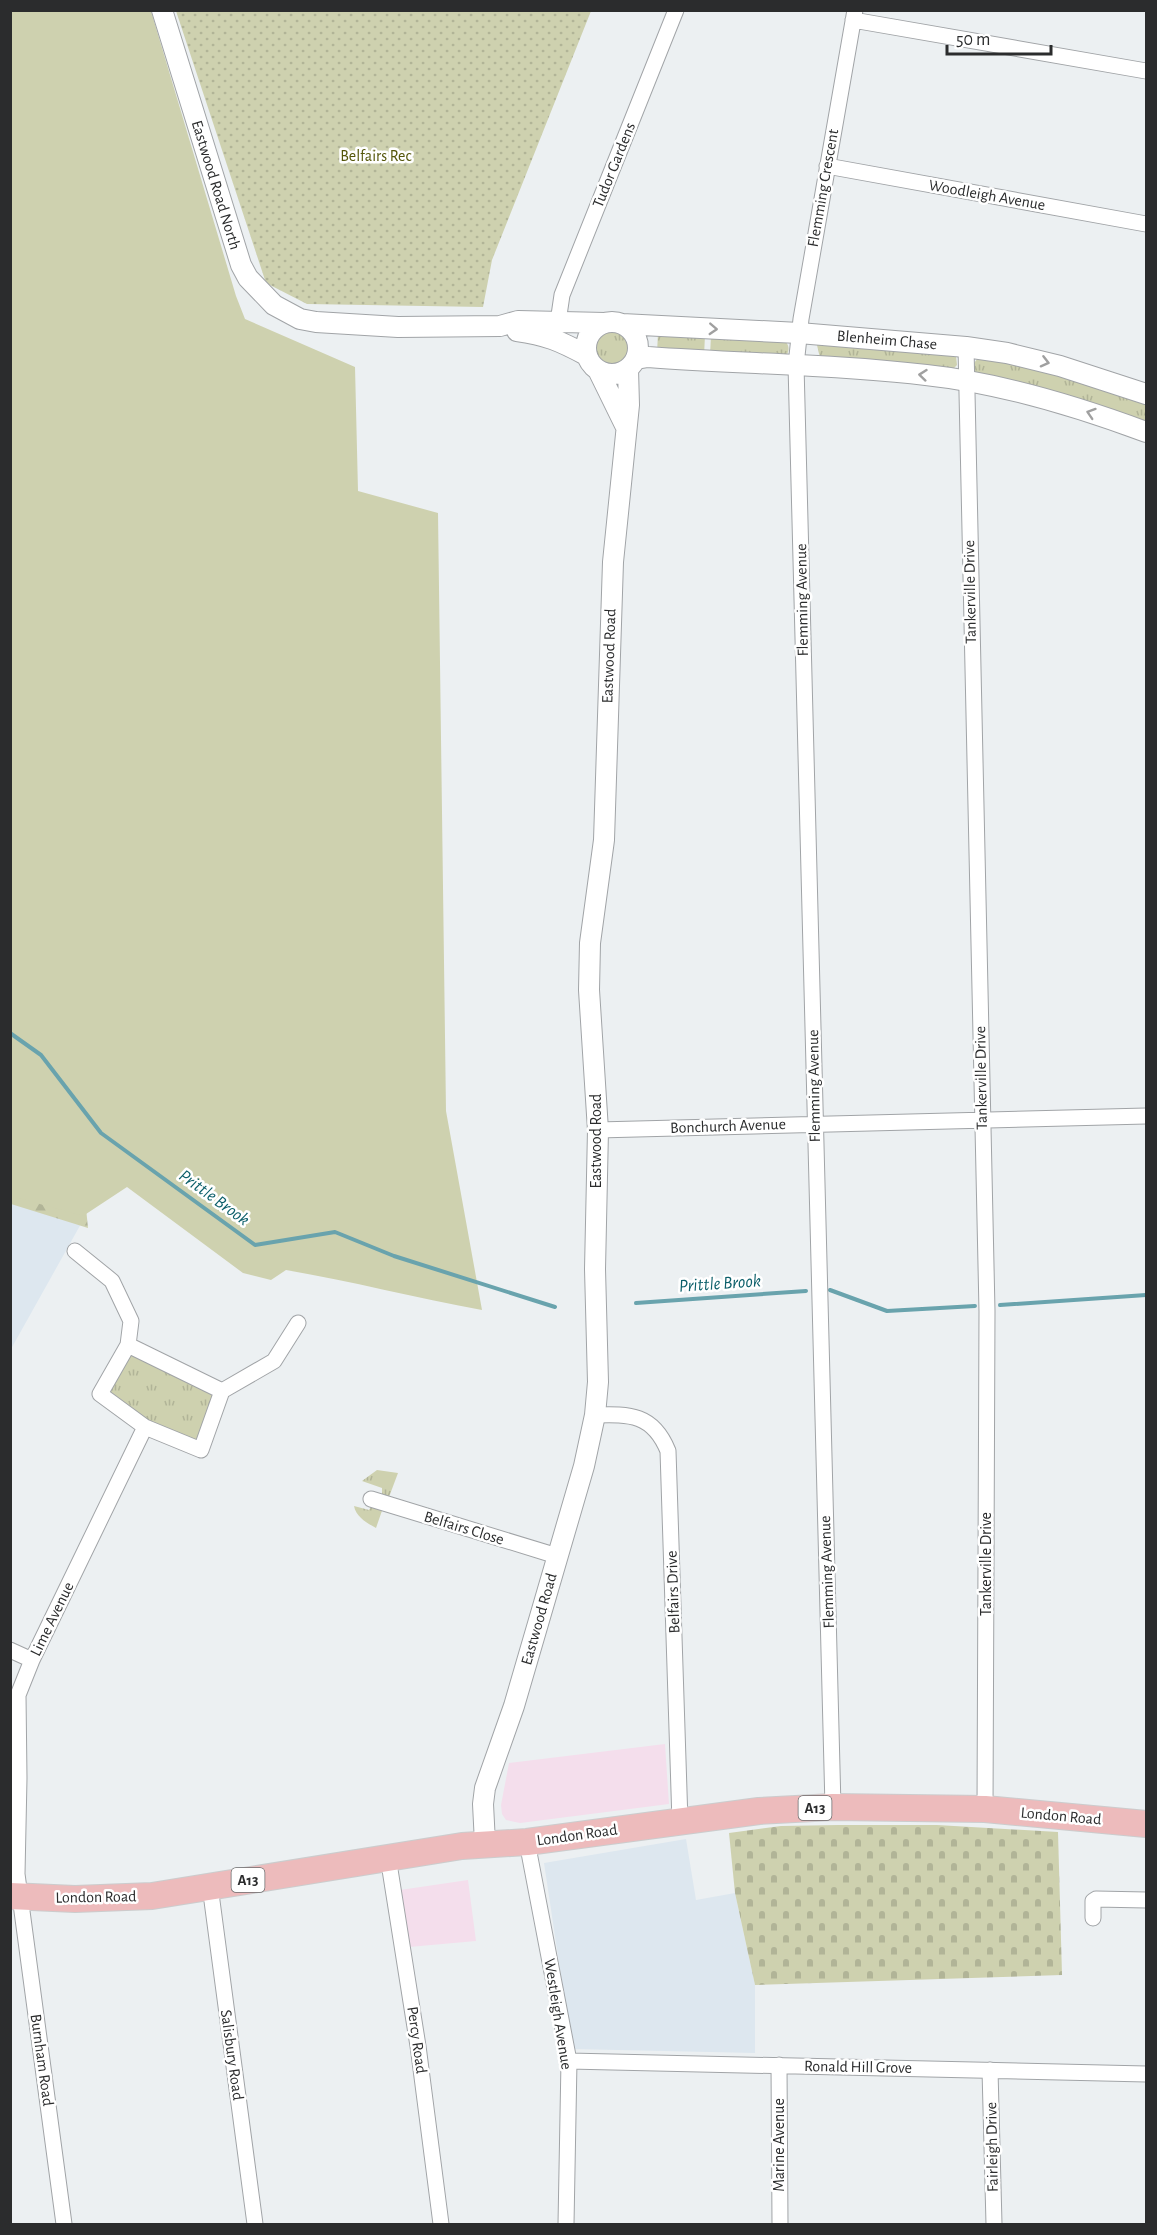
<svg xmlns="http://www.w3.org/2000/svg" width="1157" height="2235" font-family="'Alegreya Sans',sans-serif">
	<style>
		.commercial { fill: #f4deec }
		.built { fill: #dde7ef }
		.grass { fill: url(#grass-tufts) }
		.forest { fill: url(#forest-firs) }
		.cemetery { fill: url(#cemetery-stones) }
		.park { fill: url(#park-dots) }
		.garden { fill: #ced1af }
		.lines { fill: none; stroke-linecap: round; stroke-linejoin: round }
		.stream { stroke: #69a3ad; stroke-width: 4 }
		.minor-casing { stroke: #a1a4a7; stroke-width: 17 }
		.tertiary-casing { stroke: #a1a4a7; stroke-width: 22 }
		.primary-casing { stroke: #cccccd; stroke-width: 28 }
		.minor { stroke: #fff; stroke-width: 15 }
		.tertiary { stroke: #fff; stroke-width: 20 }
		.primary { stroke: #edbbbc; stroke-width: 26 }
		.oneway { stroke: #a0a0a0 }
		.labels { text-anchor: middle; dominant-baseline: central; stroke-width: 5; stroke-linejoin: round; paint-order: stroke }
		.shield { fill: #fff; stroke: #6b6b6c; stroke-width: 1.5 }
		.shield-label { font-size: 15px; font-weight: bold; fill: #2b2c2d }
		.park-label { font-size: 16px; fill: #545609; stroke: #fff }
		.street-label { font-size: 16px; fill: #2b2c2d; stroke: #fff }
		.water-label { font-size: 18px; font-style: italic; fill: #0c5f6a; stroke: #fff }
	</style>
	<defs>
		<pattern id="grass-tufts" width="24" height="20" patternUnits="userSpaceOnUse" patternTransform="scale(1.5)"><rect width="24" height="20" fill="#ced1af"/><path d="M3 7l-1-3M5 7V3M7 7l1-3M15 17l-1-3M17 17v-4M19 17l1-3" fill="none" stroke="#b1b497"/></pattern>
		<pattern id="forest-firs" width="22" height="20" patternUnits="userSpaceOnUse" patternTransform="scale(1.5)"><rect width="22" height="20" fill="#ced1af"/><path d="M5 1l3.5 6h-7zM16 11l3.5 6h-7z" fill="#b1b497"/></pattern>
		<pattern id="cemetery-stones" width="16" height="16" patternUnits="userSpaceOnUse" patternTransform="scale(1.5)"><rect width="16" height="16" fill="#ced1af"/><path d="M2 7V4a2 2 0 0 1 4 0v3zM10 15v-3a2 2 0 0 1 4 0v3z" fill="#b1b497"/></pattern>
		<pattern id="park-dots" width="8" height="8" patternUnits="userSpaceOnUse" patternTransform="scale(1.5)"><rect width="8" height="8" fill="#ced1af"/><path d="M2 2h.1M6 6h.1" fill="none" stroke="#b1b497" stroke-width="1.8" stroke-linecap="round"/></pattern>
	</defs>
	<rect width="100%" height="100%" fill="#ecf0f2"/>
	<path class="commercial" d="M 665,1744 L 669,1804 L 520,1823 L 506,1820 L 502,1814 L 501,1805 L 509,1763 Z
		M 468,1880 L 476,1941 L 409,1947 L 400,1890 Z"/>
	<path class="built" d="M 11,1201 L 82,1222 L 11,1349 Z
		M 686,1839 L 696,1900 L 735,1893 L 755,1985 L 755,2053 L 572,2049 L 544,1863 Z"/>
	<path class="grass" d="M594 349a19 19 0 1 1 38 0a19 19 0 1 1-38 0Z
		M 658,332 L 705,335 L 704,356 L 657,354 Z
		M 711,335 L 786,342 C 790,347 789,352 785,358 L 710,356 Z
		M 816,341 L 956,356 L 957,365 L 950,372 L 821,362 Z
		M 978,358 L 1021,363 L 1146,401 L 1146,423 L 977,376 L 973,370 L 974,363 Z
		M 130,1351 L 218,1393 L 198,1444 L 147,1423 L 106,1394 Z
		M 377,1470 L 398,1473 L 389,1497 L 382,1495 L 382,1488 L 362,1481 Z
		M 373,1503 L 384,1505 L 376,1528 C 367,1523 356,1517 354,1506 L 369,1510 Z"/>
	<path class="forest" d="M 10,1176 L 85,1198 L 88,1228 L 11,1204 Z"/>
	<path class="cemetery" d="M 838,1825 L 937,1825 L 1058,1832 L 1062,1975 L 755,1985 L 735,1893 L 729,1833 L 781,1826 Z"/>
	<path class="park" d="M 176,11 L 591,11 L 492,260 L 483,307 L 307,304 L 266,283 Z"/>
	<path class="garden" d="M 10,11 L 151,11 L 236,296 L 245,319 L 355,367 L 358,491 L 438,513 L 446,1111 L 482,1310 C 416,1298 351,1281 286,1270 L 271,1280 L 243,1273 L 127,1187 L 83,1216 L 11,1196 Z"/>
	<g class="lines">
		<path class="stream" d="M 10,1033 L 41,1055 L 101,1133 L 255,1245 L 335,1232 L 394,1256 L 555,1307
			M 830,1290 L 887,1311 L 975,1306
			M 636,1303 L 806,1291
			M 1000,1305 L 1146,1295"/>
		<defs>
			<path id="minor" d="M 853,20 L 1146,71
				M 827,166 L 1146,224
				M 558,322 L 562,295 L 676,10
				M 966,347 L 987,1311 L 985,1809
				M 598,1130 L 1146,1116
				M 75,1251 L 112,1281 L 131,1321 L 128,1345
				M 128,1345 L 222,1391 L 201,1450 L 145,1427 L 100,1394 Z
				M 222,1391 L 274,1361 L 298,1323
				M 595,1415 C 630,1414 653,1414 668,1451 L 680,1822
				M 371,1499 L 557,1556
				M 10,1650 L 32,1660
				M 833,1807 L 796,365 L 801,319 L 855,10
				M 527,1842 L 569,2061 L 566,2224
				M 388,1857 L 418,2046 L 441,2224
				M 210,1886 L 255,2224
				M 1093,1918 L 1093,1901 L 1096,1899 L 1146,1900
				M 569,2061 L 1146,2074
				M 779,2065 L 780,2224
				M 990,2070 L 994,2224
				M 64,2224 L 17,1874 L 19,1778 L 18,1695 L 32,1660 L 145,1427"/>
			<path id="tertiary" d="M 162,10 L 241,265 L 248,278 L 274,305 L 300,319 L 316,322 L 398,327 L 500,326 L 518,321 L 605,323
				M586 348a26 26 0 1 1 52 0a26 26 0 1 1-52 0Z
				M 622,324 L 799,333 L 966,347 L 1007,353 L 1060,366 L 1146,394
				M 517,331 C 546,335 560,341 586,355
				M 636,359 L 648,357 C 741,364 834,364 926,375 C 1001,383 1076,406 1146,432
				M 599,372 L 625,425
				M 485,1843 L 483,1804 L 485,1788 L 514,1706 L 584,1466 L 595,1415 L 598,1382 L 595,1269 L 598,1130 L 589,990 L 590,943 L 604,840 L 613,562 L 629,405 L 628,369"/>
			<path id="primary" d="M 10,1896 L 75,1899 L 152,1896 L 462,1846 L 527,1842 L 759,1811 L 833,1807 L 985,1809 L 1146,1824"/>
		</defs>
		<use href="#minor" class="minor-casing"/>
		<use href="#tertiary" class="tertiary-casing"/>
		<use href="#primary" class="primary-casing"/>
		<use href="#minor" class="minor"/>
		<use href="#tertiary" class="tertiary"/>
		<use href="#primary" class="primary"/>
	</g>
	<defs><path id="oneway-chevron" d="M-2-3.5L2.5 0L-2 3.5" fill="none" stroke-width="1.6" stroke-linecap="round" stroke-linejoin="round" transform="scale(1.5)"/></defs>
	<g class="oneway">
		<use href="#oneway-chevron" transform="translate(713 329) rotate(3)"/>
		<use href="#oneway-chevron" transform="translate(1045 362) rotate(14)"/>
		<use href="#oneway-chevron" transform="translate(923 375) rotate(-174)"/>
		<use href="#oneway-chevron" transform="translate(1091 413) rotate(-162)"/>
	</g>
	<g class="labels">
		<g class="shield">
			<rect x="798.5" y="1796" width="33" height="24" rx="4.5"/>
			<rect x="231.5" y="1868" width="33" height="24" rx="4.5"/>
		</g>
		<g class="shield-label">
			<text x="815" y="1808">A13</text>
			<text x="248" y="1880">A13</text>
		</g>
		<g class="park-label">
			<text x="376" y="156">Belfairs Rec</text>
		</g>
		<g class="street-label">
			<text transform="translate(614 165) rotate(-68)">Tudor Gardens</text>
			<text transform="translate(216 185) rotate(73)">Eastwood Road North</text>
			<text transform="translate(823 188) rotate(-80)">Flemming Crescent</text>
			<text transform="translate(987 195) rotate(10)">Woodleigh Avenue</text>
			<text transform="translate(887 340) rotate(5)">Blenheim Chase</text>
			<text transform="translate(970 592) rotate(-91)">Tankerville Drive</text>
			<text transform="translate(802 600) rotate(-91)">Flemming Avenue</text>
			<text transform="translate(609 656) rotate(-88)">Eastwood Road</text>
			<text transform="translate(981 1078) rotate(-91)">Tankerville Drive</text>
			<text transform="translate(814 1086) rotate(-91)">Flemming Avenue</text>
			<text transform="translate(728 1126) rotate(-2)">Bonchurch Avenue</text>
			<text transform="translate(596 1141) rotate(-90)">Eastwood Road</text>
			<text transform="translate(464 1528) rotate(17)">Belfairs Close</text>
			<text transform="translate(986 1564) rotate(-90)">Tankerville Drive</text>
			<text transform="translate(827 1572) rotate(-92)">Flemming Avenue</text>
			<text transform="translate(673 1592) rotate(-92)">Belfairs Drive</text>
			<text transform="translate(52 1619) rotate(-64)">Lime Avenue</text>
			<text transform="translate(539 1619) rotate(-74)">Eastwood Road</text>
			<text transform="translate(1061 1816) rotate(5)">London Road</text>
			<text transform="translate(577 1835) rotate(-8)">London Road</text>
			<text transform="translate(96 1897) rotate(-1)">London Road</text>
			<text transform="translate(558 2014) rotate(81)">Westleigh Avenue</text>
			<text transform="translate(417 2040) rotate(82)">Percy Road</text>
			<text transform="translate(232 2055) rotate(82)">Salisbury Road</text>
			<text transform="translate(42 2060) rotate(82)">Burnham Road</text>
			<text transform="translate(858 2067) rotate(1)">Ronald Hill Grove</text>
			<text transform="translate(779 2145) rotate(-90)">Marine Avenue</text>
			<text transform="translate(992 2147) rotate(-91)">Fairleigh Drive</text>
		</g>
		<g class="water-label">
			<text transform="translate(214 1198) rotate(36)">Prittle Brook</text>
			<text transform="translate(720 1284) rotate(-4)">Prittle Brook</text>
		</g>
	</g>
	<rect width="1157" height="2235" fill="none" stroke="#2b2c2d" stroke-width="24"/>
	<path d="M947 45v9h104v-9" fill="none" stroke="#2b2c2d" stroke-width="3"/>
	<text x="956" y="45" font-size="18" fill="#2b2c2d" stroke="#ffffff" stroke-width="4.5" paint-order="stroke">50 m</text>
</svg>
